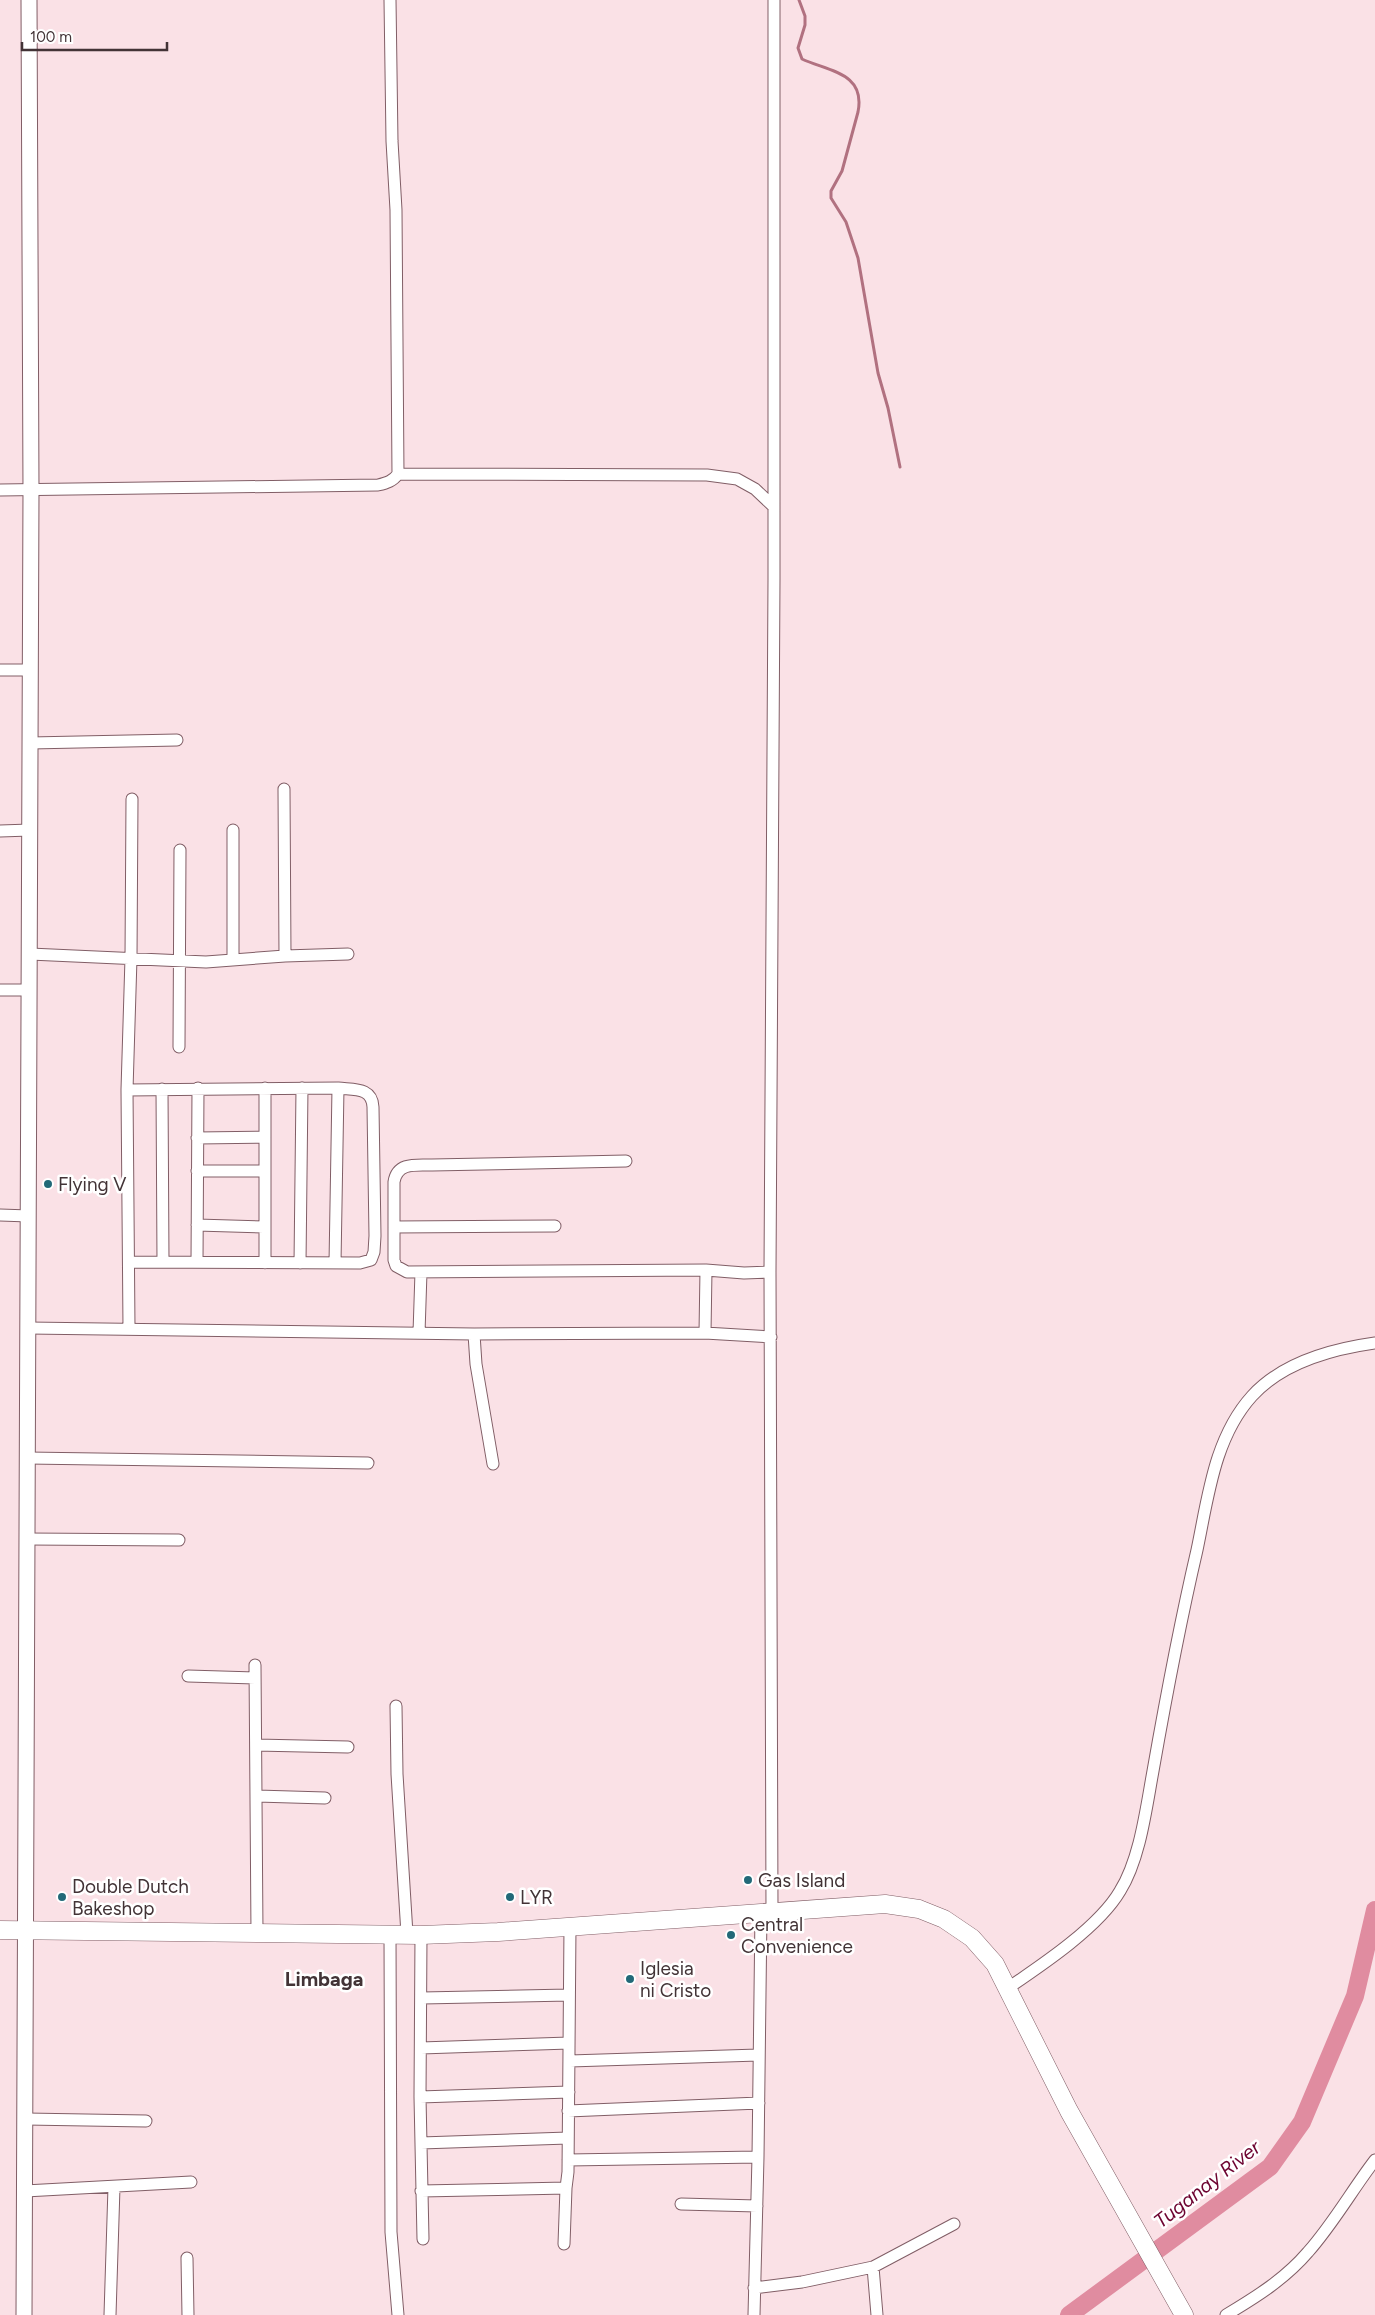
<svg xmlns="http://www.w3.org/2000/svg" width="1375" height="2315" font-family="Figtree,sans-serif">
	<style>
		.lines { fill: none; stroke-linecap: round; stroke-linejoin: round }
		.stream { stroke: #b17180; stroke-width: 3 }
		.river { stroke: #e08ca0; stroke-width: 18 }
		.street-casing { stroke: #815e66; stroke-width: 13 }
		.secondary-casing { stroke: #815e66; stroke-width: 17 }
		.primary-casing { stroke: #815e66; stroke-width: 19 }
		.street { stroke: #fff; stroke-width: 11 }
		.secondary { stroke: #fff; stroke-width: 15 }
		.primary { stroke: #fff; stroke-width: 18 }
		.poi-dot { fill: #226978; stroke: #fff; stroke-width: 2 }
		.labels { text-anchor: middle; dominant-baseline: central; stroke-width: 5; stroke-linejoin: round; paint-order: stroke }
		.poi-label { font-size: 19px; fill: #423336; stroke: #fff; text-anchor: start }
		.neighbourhood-label { font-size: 20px; font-weight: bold; fill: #423336; stroke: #fff }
		.water-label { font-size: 20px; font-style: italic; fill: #6d0431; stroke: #fff }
	</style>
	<rect width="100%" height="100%" fill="#fae1e6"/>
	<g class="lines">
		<path class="stream" d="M 799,0 L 805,16 L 805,25 L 798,48 L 802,59 C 827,71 866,72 858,112 L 842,171 L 831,191 L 831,198 L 846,222 L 858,258 L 878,373 L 888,408 L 900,467"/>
		<path class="river" d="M 1069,2315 L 1270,2167 L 1302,2122 L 1355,1996 L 1375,1910"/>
		<defs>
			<path id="street" d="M 390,0 L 392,141 L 396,210 L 398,474
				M 0,490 L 378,485 C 387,483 393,481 398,474 L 707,475 L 737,479 L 755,489 L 773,506
				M 0,670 L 30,670
				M 30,743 L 177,740
				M 284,789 L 285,956
				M 233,830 L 233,960
				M 0,831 L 30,830
				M 30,954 L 206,962 L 285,956 L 348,954
				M 0,990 L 30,990
				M 179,1047 L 180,850
				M 265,1088 L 265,1263
				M 162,1089 L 163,1262
				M 127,1090 L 338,1088 C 354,1090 372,1087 373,1107 L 375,1236 L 374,1252 L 371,1260 L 360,1263 L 129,1262
				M 197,1138 L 265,1137
				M 626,1161 L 432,1165 C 416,1165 397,1162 394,1182 L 394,1260 L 396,1266 L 407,1272 L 706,1270 L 744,1273 L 770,1272
				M 197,1171 L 264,1171
				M 0,1215 L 29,1216
				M 197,1225 L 264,1227
				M 394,1227 L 555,1226
				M 197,1262 L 198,1088
				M 300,1263 L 302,1088
				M 335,1263 L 338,1088
				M 28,1328 L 474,1334 L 705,1333 L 771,1337
				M 129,1328 L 127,1090 L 131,958 L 132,799
				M 419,1333 L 421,1272
				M 705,1333 L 706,1270
				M 474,1334 L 476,1364 L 493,1464
				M 27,1458 L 368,1463
				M 27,1539 L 179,1540
				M 255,1665 L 257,1933
				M 188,1676 L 255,1678
				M 396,1706 L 397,1774 L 407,1934
				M 256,1745 L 348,1747
				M 257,1796 L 325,1798
				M 772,1911 L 770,1272 L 774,579 L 774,0
				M 390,1934 L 391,2232 L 398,2315
				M 421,1935 L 420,2097 L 423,2239
				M 1008,1988 C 1042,1965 1099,1927 1120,1891 C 1140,1859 1146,1809 1153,1771 C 1166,1697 1180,1623 1197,1550 C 1208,1498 1214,1438 1252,1396 C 1282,1363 1332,1349 1375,1343
				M 422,1998 L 569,1995
				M 421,2048 L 569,2043
				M 570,2061 L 758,2055
				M 420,2097 L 569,2092
				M 568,2111 L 759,2103
				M 26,2119 L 146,2121
				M 421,2143 L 568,2138
				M 568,2160 L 758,2157
				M 25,2191 L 191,2182
				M 421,2191 L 566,2188
				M 681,2204 L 757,2206
				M 564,2244 L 566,2188 L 568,2172 L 570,1926
				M 187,2258 L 188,2315
				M 873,2267 L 877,2315
				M 754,2288 L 802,2282 L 873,2267 L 954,2224
				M 110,2315 L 114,2187
				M 754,2315 L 758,2157 L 761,1912
				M 1226,2315 C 1256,2297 1285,2279 1308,2252 C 1333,2224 1352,2190 1375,2160"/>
			<path id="secondary" d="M 24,2315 L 31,490 L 29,0"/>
			<path id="primary" d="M 0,1930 L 421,1935 L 498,1932 L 885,1904 L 919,1909 L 944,1919 L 972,1938 L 995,1964 L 1069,2111 L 1184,2315"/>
		</defs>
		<use href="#street" class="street-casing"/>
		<use href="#secondary" class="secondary-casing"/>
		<use href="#primary" class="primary-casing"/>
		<use href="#street" class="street"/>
		<use href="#secondary" class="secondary"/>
		<use href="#primary" class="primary"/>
	</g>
	<g class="poi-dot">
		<circle cx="48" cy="1184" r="5"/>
		<circle cx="748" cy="1880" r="5"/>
		<circle cx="62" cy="1897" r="5"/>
		<circle cx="510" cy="1897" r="5"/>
		<circle cx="731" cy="1935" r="5"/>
		<circle cx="630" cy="1979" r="5"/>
	</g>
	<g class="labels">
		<g class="poi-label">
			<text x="58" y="1184">Flying V</text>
			<text x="758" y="1880">Gas Island</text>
			<text x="72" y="1886">Double Dutch<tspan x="72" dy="22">Bakeshop</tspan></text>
			<text x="520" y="1897">LYR</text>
			<text x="741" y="1924">Central<tspan x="741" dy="22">Convenience</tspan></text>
			<text x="640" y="1968">Iglesia<tspan x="640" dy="22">ni Cristo</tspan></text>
		</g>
		<g class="neighbourhood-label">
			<text x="324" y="1979">Limbaga</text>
		</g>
		<g class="water-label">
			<text transform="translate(1207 2184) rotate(-38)">Tuganay River</text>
		</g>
	</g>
	<path d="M22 42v8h145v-8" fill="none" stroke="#423336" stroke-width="2.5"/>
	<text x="30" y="42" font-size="15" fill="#423336" stroke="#ffffff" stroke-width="4" paint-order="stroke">100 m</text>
</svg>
